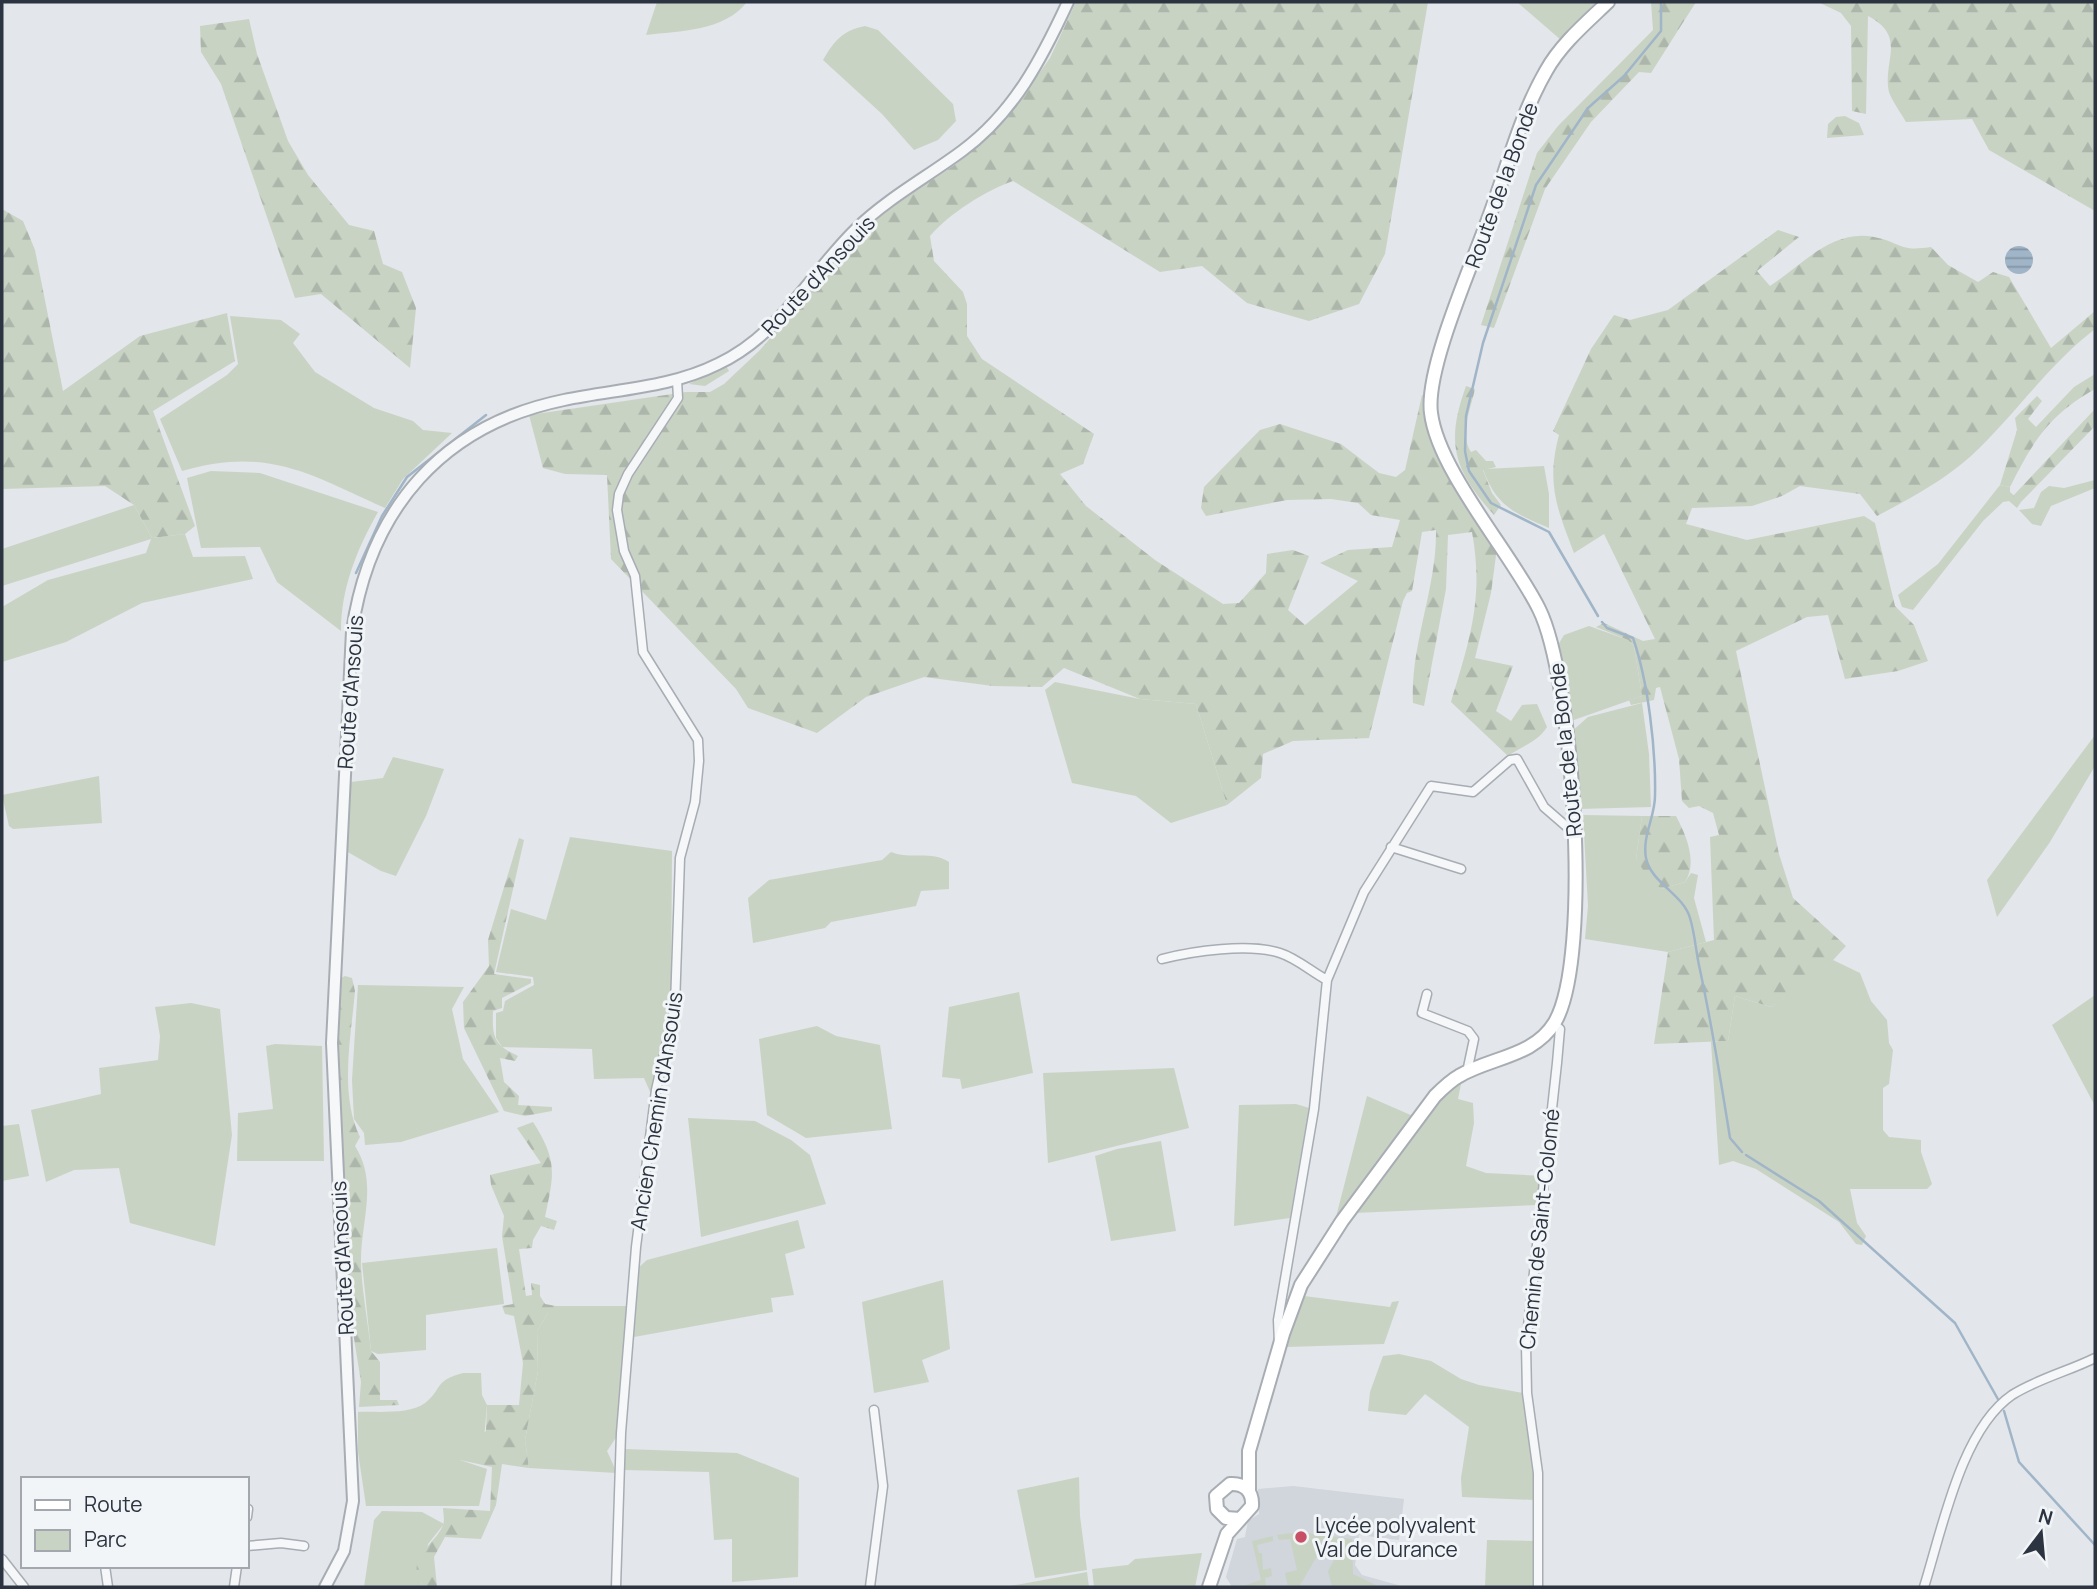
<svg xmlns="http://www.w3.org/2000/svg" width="2097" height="1589" font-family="Manrope,sans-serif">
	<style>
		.built { fill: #d1d5dc }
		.green { fill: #c9d3c4 }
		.forest { fill: url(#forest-firs) }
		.water { fill: url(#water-rules) }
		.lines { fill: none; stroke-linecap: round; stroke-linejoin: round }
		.stream { stroke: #a0b5c8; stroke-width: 2.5 }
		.minor-casing { stroke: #a8adb4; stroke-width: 11 }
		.tertiary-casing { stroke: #a8adb4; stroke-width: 14 }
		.secondary-casing { stroke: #a8adb4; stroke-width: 16 }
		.minor { stroke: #f5f7f9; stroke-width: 8 }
		.tertiary { stroke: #f5f7f9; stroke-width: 10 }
		.secondary { stroke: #fff; stroke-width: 12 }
		.poi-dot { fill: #c75066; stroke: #f2f5f7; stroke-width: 2.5 }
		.labels { text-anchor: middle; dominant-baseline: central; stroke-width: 6; stroke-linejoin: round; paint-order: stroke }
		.street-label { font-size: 21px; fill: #2c3441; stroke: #f2f5f7 }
		.poi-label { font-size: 21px; fill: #2c3441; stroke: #f2f5f7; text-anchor: start }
	</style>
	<defs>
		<pattern id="forest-firs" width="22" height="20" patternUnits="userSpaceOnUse" patternTransform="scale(1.75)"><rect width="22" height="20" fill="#c9d3c4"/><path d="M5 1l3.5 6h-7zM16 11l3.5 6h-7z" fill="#adb6aa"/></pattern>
		<pattern id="water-rules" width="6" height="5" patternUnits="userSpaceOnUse" patternTransform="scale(1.75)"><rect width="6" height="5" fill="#a0b5c8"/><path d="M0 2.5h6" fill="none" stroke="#8394a4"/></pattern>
	</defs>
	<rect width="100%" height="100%" fill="#e3e6ea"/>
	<path class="built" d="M 1293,1486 L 1404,1499 L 1399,1540 L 1359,1535 L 1355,1565 L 1362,1575 L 1405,1587 L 1232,1587 L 1226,1577 L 1237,1539 L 1245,1537 L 1248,1521 L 1259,1514 L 1258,1489 Z"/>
	<path class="green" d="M 657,2 L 747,2 C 725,31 679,31 646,35 Z
		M 1517,2 L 1597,2 L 1561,40 Z
		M 865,26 L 878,30 L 953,104 L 956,121 L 938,140 L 914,150 L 882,114 L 823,60 C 835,40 842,31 865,26 Z
		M 230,316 L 281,320 L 300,334 L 293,343 L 315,372 L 374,408 L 413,421 L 423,430 L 452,433 L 403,479 L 385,508 C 309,474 268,446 182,471 L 160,419 L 227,375 L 238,364 Z
		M 726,366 L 729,371 L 705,386 L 689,384 Z
		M 1544,466 L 1549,494 L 1549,528 C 1514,513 1496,506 1483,469 Z
		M 211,471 L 260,473 L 378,512 C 357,549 341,588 341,631 L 277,582 L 260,547 L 201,548 L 187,478 Z
		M 2095,480 L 2095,488 L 2051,506 L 2041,526 L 2032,524 L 2019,510 L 2034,508 L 2041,492 L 2049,486 L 2064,488 Z
		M 2000,485 L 2010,487 L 2010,492 L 2021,502 L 2017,508 L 2009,501 L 2003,502 L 1983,521 L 1913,610 L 1902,607 L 1898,595 L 1938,564 Z
		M 134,505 L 152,538 L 185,534 L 193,557 L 245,556 L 253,579 L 142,603 L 66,642 L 2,662 L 2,607 L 48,580 L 146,553 L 151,539 L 2,586 L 2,549 Z
		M 1589,626 L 1628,640 L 1634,646 L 1642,696 L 1571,721 L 1558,645 L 1564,635 Z
		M 1055,682 L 1140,699 L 1196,704 L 1227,805 L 1171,823 L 1136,796 L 1072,783 L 1045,690 Z
		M 1642,703 L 1649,754 L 1651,807 L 1579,809 L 1571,732 L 1588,717 Z
		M 2095,735 L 2095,766 L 2050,842 L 1997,917 L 1987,880 Z
		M 393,757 L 444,769 L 426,816 L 396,876 L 381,871 L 346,851 L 351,782 L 383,778 Z
		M 99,776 L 102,823 L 13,829 L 9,826 L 2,795 Z
		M 1583,815 L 1642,816 L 1636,859 L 1661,889 L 1685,882 L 1691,873 L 1698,875 L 1694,898 L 1706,942 L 1668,952 L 1585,939 L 1588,906 Z
		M 570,837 L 672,851 L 671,1004 L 651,1094 L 644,1078 L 594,1079 L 592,1049 L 502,1047 L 496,1038 L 496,1013 L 503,1011 L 505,1001 L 534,985 L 533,977 L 496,972 L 511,909 L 546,920 Z
		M 891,852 C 911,860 931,850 949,862 L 949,889 L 921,891 L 916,906 L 831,922 L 825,928 L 753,943 L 748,898 L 769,880 L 882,860 Z
		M 1833,960 L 1860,973 L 1871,1001 L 1887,1020 L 1889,1043 L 1893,1050 L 1889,1084 L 1883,1088 L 1883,1130 L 1889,1137 L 1921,1140 L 1921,1152 L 1932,1184 L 1927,1189 L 1850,1189 L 1857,1223 L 1866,1236 L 1862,1245 L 1856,1244 L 1839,1222 L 1756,1169 L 1733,1161 L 1719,1165 L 1711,1042 L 1728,1041 L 1735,996 L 1771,1007 Z
		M 358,985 L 464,987 L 452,1009 L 463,1059 L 499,1112 L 401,1142 L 365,1145 L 364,1133 L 354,1119 L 352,1080 Z
		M 1019,992 L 1033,1073 L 962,1089 L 960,1079 L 942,1077 L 949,1007 Z
		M 2095,995 L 2095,1106 L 2052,1025 Z
		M 191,1003 L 220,1009 L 232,1135 L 215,1246 L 130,1223 L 119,1168 L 74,1170 L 46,1182 L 31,1110 L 101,1094 L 99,1068 L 158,1060 L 160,1036 L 155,1007 Z
		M 817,1026 L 836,1036 L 880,1045 L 892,1129 L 806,1138 L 767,1115 L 759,1039 Z
		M 275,1044 L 322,1046 L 324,1161 L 237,1161 L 238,1113 L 273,1109 L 266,1046 Z
		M 1174,1068 L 1189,1128 L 1048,1163 L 1043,1073 Z
		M 1462,1079 L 1458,1099 L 1473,1103 L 1474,1123 L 1466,1166 L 1486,1173 L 1543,1176 L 1538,1205 L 1354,1213 L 1438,1097 Z
		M 1367,1096 L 1413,1116 L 1339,1218 L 1336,1217 Z
		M 1296,1104 L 1309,1108 L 1290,1218 L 1234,1226 L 1239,1105 Z
		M 688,1118 L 755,1121 L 791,1140 L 810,1155 L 826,1204 L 701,1237 Z
		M 19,1124 L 29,1176 L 2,1181 L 2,1126 Z
		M 1161,1141 L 1176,1231 L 1111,1241 L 1095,1156 L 1117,1149 Z
		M 798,1220 L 805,1248 L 785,1254 L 794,1295 L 771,1298 L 773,1312 L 634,1337 L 638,1268 L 647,1260 Z
		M 497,1248 L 504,1304 L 426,1315 L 426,1350 L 378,1354 L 371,1351 L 362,1263 Z
		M 943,1280 L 950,1349 L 922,1360 L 929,1382 L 874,1393 L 862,1302 Z
		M 1304,1296 L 1390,1307 L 1392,1302 L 1399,1301 L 1384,1344 L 1286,1347 Z
		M 556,1306 L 628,1306 L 617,1436 L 607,1451 L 617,1473 L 529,1468 L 525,1440 L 538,1371 L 537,1331 L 548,1313 L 556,1313 Z
		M 1399,1354 L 1431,1361 L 1461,1379 L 1479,1385 L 1523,1393 L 1533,1458 L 1534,1500 L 1462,1497 L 1461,1478 L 1469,1427 L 1425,1394 L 1406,1415 L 1368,1411 L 1370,1392 L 1383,1356 Z
		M 463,1373 L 481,1373 L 482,1395 L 487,1405 L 483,1450 L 460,1450 L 460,1460 L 487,1469 L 479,1506 L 366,1506 L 358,1452 L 358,1412 C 377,1411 409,1415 425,1403 C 443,1389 433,1381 463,1373 Z
		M 625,1449 L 737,1453 L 799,1478 L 798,1577 L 732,1582 L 732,1539 L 714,1540 L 709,1472 L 623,1470 Z
		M 1079,1477 L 1080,1516 L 1087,1570 L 1035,1578 L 1017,1490 Z
		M 382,1511 L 422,1512 L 444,1524 L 428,1544 L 421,1583 L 424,1587 L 364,1587 L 374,1520 Z
		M 1299,1532 L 1352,1539 L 1353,1574 L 1380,1587 L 1332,1587 L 1328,1571 L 1341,1547 L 1324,1544 L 1299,1587 L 1288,1587 L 1285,1573 L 1297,1570 L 1290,1539 L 1279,1540 L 1277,1535 Z
		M 1273,1536 L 1273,1541 L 1257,1545 L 1259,1553 L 1262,1553 L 1263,1570 L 1271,1568 L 1272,1576 L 1265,1578 L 1266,1586 L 1240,1587 L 1261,1580 L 1252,1541 Z
		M 1487,1540 L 1535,1541 L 1534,1587 L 1485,1587 Z
		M 1202,1553 L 1195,1587 L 1094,1587 L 1092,1569 L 1128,1565 L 1135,1559 Z
		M 1087,1572 L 1089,1587 L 1005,1587 Z"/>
	<path class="forest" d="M 1076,2 L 1428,2 L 1385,254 L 1359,304 L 1309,321 L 1247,303 L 1202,266 L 1160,272 L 1013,181 C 985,191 950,213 930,236 L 934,261 L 963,292 L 967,304 L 967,336 L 982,359 L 1094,434 L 1083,464 L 1060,474 L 1086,506 L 1155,560 L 1223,604 L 1239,603 L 1266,573 L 1267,554 L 1293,550 L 1309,556 L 1288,610 L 1305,625 L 1358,581 L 1320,563 L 1348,550 L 1392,547 L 1400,520 L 1371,515 L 1358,503 L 1331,499 L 1287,500 L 1206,516 L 1201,508 L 1204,487 L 1260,430 L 1280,424 L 1341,444 L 1379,473 L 1396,477 L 1405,470 L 1422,395 L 1425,395 L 1423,413 L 1427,429 L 1497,548 L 1491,593 L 1475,658 L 1513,666 L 1496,711 L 1511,721 L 1522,705 L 1537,704 L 1547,727 C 1538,742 1523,745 1508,756 L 1451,702 C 1470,639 1484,598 1472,532 L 1448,535 L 1446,589 L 1424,706 L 1413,703 C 1410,645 1437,588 1436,530 L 1422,532 L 1412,591 L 1407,593 L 1403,601 L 1369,738 L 1293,741 L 1263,754 L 1261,778 L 1227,805 L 1196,704 L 1140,699 L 1064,668 L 1042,687 L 993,686 L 924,677 L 866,697 L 817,733 L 748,708 L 736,689 L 611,559 L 607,475 L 565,474 L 543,468 L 529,415 L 686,392 L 710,392 L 724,384 L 760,350 L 871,221 L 956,164 L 1006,120 L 1050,58 Z
		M 1651,2 L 1696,2 L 1651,73 L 1639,72 L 1591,122 L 1545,189 L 1494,328 L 1481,325 L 1537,153 L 1558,126 L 1653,30 Z
		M 1818,2 L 2095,2 L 2095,211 L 1989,150 L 1972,119 L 1906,122 C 1901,113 1892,101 1889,92 C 1882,61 1908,37 1868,16 L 1866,114 L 1852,111 L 1851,26 L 1841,13 Z
		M 249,19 L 257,54 L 288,141 L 308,175 L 349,225 L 374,231 L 383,264 L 402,272 L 416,308 L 410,368 L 321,294 L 295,298 L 221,84 L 201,52 L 200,26 Z
		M 1845,116 L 1859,123 L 1864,135 L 1827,138 L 1828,124 L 1836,117 Z
		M 2,209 L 23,221 L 35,250 L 63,391 L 140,336 L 227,313 L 235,361 L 153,411 L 195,526 L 185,534 L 152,538 L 134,505 L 105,486 L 2,489 Z
		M 1778,230 L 1799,237 L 1757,271 L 1770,286 C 1802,265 1832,229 1874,237 C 1903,243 1898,252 1931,247 L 1948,265 L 1978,282 L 1993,272 L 2009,277 L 2051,348 L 2095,311 L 2095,329 C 2048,365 2015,415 1971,456 C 1943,481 1911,498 1877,516 L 1860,494 L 1800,486 L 1782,496 L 1752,506 L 1692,508 L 1686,524 L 1747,540 L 1864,516 L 1875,523 L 1895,606 L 1914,625 L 1928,661 L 1898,671 L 1845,679 L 1828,615 L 1807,617 L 1736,651 L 1779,854 L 1793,898 L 1846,946 L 1824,970 L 1771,1007 L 1735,996 L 1728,1041 L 1654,1044 L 1668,952 L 1714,940 L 1710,837 L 1719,835 L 1713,813 L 1699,806 L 1689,808 L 1682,801 L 1679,759 L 1660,687 L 1656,688 L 1654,700 L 1631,705 L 1629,700 L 1642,696 L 1634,646 L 1628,640 L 1596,627 L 1604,623 L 1643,641 L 1655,639 L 1604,534 L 1574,553 C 1557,508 1546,484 1559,435 L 1553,431 L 1591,349 L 1614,315 L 1630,320 L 1668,310 Z
		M 2095,374 L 2095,389 C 2049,415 2033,441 2010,487 L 2000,485 L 2017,430 L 2015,418 L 2037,396 L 2042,401 L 2028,419 L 2036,427 L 2074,387 Z
		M 1466,386 L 1475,389 C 1471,408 1459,434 1471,452 L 1476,450 L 1486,461 L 1493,461 L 1496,467 L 1483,470 L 1492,493 L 1501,505 L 1494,515 C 1454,470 1445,444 1466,386 Z
		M 2095,409 L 2095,426 L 2021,502 L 2013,496 Z
		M 1642,816 L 1676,816 C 1686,835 1698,862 1685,882 L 1661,889 L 1649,879 L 1636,859 Z
		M 519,838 L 524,840 L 494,974 L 531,979 L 531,983 L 502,998 L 502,1008 L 493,1011 C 492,1037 494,1045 518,1056 L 515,1061 L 500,1058 L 504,1082 L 519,1096 L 518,1105 L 552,1107 L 552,1111 L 525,1116 L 504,1111 L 464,1028 L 463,1002 L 489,966 L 488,940 Z
		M 345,976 L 352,978 L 355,991 C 351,1038 339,1093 360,1137 L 355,1146 C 379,1184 360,1223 361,1264 C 362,1292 368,1322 371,1351 L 380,1362 L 380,1400 L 397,1400 L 399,1405 L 359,1407 L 361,1382 L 349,1307 L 349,1242 L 338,1084 L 339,979 Z
		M 533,1122 C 558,1161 554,1174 545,1217 L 557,1221 L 554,1230 L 541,1226 L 533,1240 L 532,1248 L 519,1249 L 526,1296 L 532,1295 L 531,1283 L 540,1285 L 540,1296 L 545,1304 L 556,1306 L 556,1314 L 548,1313 L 537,1331 L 538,1371 L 525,1440 L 529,1468 L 502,1464 L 496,1505 L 481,1539 L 445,1537 L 434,1557 L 437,1587 L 424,1587 C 402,1558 435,1546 443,1525 C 445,1520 443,1512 443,1508 L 490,1511 L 492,1467 L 460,1460 L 460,1449 L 482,1450 L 477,1437 L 486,1431 L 487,1405 L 519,1405 L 523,1363 L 514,1316 L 505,1314 L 502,1306 L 513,1304 L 502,1236 L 504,1216 L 491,1185 L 490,1175 L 541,1163 L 517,1128 Z"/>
	<path class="water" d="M2005 260a14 14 0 1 1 28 0a14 14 0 1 1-28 0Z"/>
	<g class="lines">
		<path class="stream" d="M 356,573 L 382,516 L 407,477 L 486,415
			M 1598,616 L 1549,532 L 1491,503 L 1469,471 L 1465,451 L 1466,416 L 1483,343 L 1536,185 L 1588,108 L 1624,76 L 1661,31 L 1661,2
			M 1602,622 L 1607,628 L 1633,638 C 1648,681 1656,749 1655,796 C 1655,817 1642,836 1646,858 C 1651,883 1683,894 1690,918 C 1695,934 1696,953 1700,970 C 1712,1026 1721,1081 1730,1138 L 1742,1152
			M 1746,1155 L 1819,1201 L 1955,1323 L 1999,1401
			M 2004,1411 L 2019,1462 L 2095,1545"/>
		<defs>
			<path id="minor" d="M 1391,847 L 1461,869
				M 1162,959 C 1193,951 1249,943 1280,953 C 1296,958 1312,972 1327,980
				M 1427,994 L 1422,1013 L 1468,1031 L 1474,1039 L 1467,1072
				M 1279,1344 L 1278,1320 L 1314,1109 L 1327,980 L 1364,892 L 1431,786 L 1473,792 L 1510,760 L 1517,759 L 1544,807 L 1574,833
				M 247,1517 L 248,1509
				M 247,1546 L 281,1543 L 304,1546
				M 2,1559 L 24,1587
				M 105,1566 L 108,1587
				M 234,1587 L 237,1566
				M 616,1587 L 621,1433 L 636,1247 L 656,1090 L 675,1006 L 680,858 L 695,802 L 699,761 L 698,740 L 643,652 L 635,576 L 624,551 L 617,510 L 619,494 L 628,474 L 678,398 L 677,380
				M 870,1587 L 883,1486 L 874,1410
				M 1538,1587 L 1538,1473 L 1527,1393 L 1526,1345 L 1557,1063 L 1560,1029 L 1554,1024
				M 1924,1587 C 1942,1530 1961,1430 2012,1395 C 2037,1379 2069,1371 2095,1358"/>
			<path id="tertiary" d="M 325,1587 L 344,1551 L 353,1501 L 332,1043 L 352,631 C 370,509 442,425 564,400 C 616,389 670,388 718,364 C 780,335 809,275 856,229 C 888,198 927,177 962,151 C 1014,113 1042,58 1068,2"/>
			<path id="secondary" d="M 1249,1490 L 1249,1451 L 1283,1334 L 1301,1285 L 1342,1221 L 1435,1096 C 1442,1089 1450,1081 1459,1076 C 1491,1057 1534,1057 1555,1022 C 1593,956 1573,677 1539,609 C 1512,554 1438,471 1431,413 C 1425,369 1473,263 1489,217 C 1507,169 1520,116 1546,71 C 1561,44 1586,23 1608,2
				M 1209,1587 L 1227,1534 L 1252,1506 C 1253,1491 1244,1483 1230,1484 L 1216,1496 L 1217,1509 L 1226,1518 L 1240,1519"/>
		</defs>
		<use href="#minor" class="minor-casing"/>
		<use href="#tertiary" class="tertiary-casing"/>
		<use href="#secondary" class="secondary-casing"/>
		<use href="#minor" class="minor"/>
		<use href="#tertiary" class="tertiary"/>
		<use href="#secondary" class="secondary"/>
	</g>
	<circle class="poi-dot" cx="1301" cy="1537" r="7"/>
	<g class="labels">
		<g class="street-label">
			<text transform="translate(1501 185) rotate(-70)">Route de la Bonde</text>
			<text transform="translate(818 275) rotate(-47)">Route d'Ansouis</text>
			<text transform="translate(350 692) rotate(-86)">Route d'Ansouis</text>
			<text transform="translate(1565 750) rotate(-96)">Route de la Bonde</text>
			<text transform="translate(656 1111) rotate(-81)">Ancien Chemin d'Ansouis</text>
			<text transform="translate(1539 1229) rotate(-84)">Chemin de Saint-Colomé</text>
			<text transform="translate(342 1258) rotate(-93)">Route d'Ansouis</text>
		</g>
		<g class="poi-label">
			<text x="1315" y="1525">Lycée polyvalent<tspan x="1315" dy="24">Val de Durance</tspan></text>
		</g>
	</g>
	<rect width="2097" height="1589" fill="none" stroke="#2c3441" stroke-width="7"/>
	<rect x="21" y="1477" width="228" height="91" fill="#f2f5f7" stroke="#a3a8ae" stroke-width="2"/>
	<rect x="35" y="1500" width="35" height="10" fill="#ffffff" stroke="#a3a8ae" stroke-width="2"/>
	<text x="84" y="1512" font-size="21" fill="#2c3441">Route</text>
	<rect x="35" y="1530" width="35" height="21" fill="#c9d3c4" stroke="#a3a8ae" stroke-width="2"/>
	<text x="84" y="1547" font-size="21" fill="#2c3441">Parc</text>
	<g transform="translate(2041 1533) rotate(16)" stroke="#f2f5f7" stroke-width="5" paint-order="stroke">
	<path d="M0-5L12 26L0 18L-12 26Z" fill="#2c3441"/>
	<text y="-10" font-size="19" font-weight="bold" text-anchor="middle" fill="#2c3441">N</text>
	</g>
</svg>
